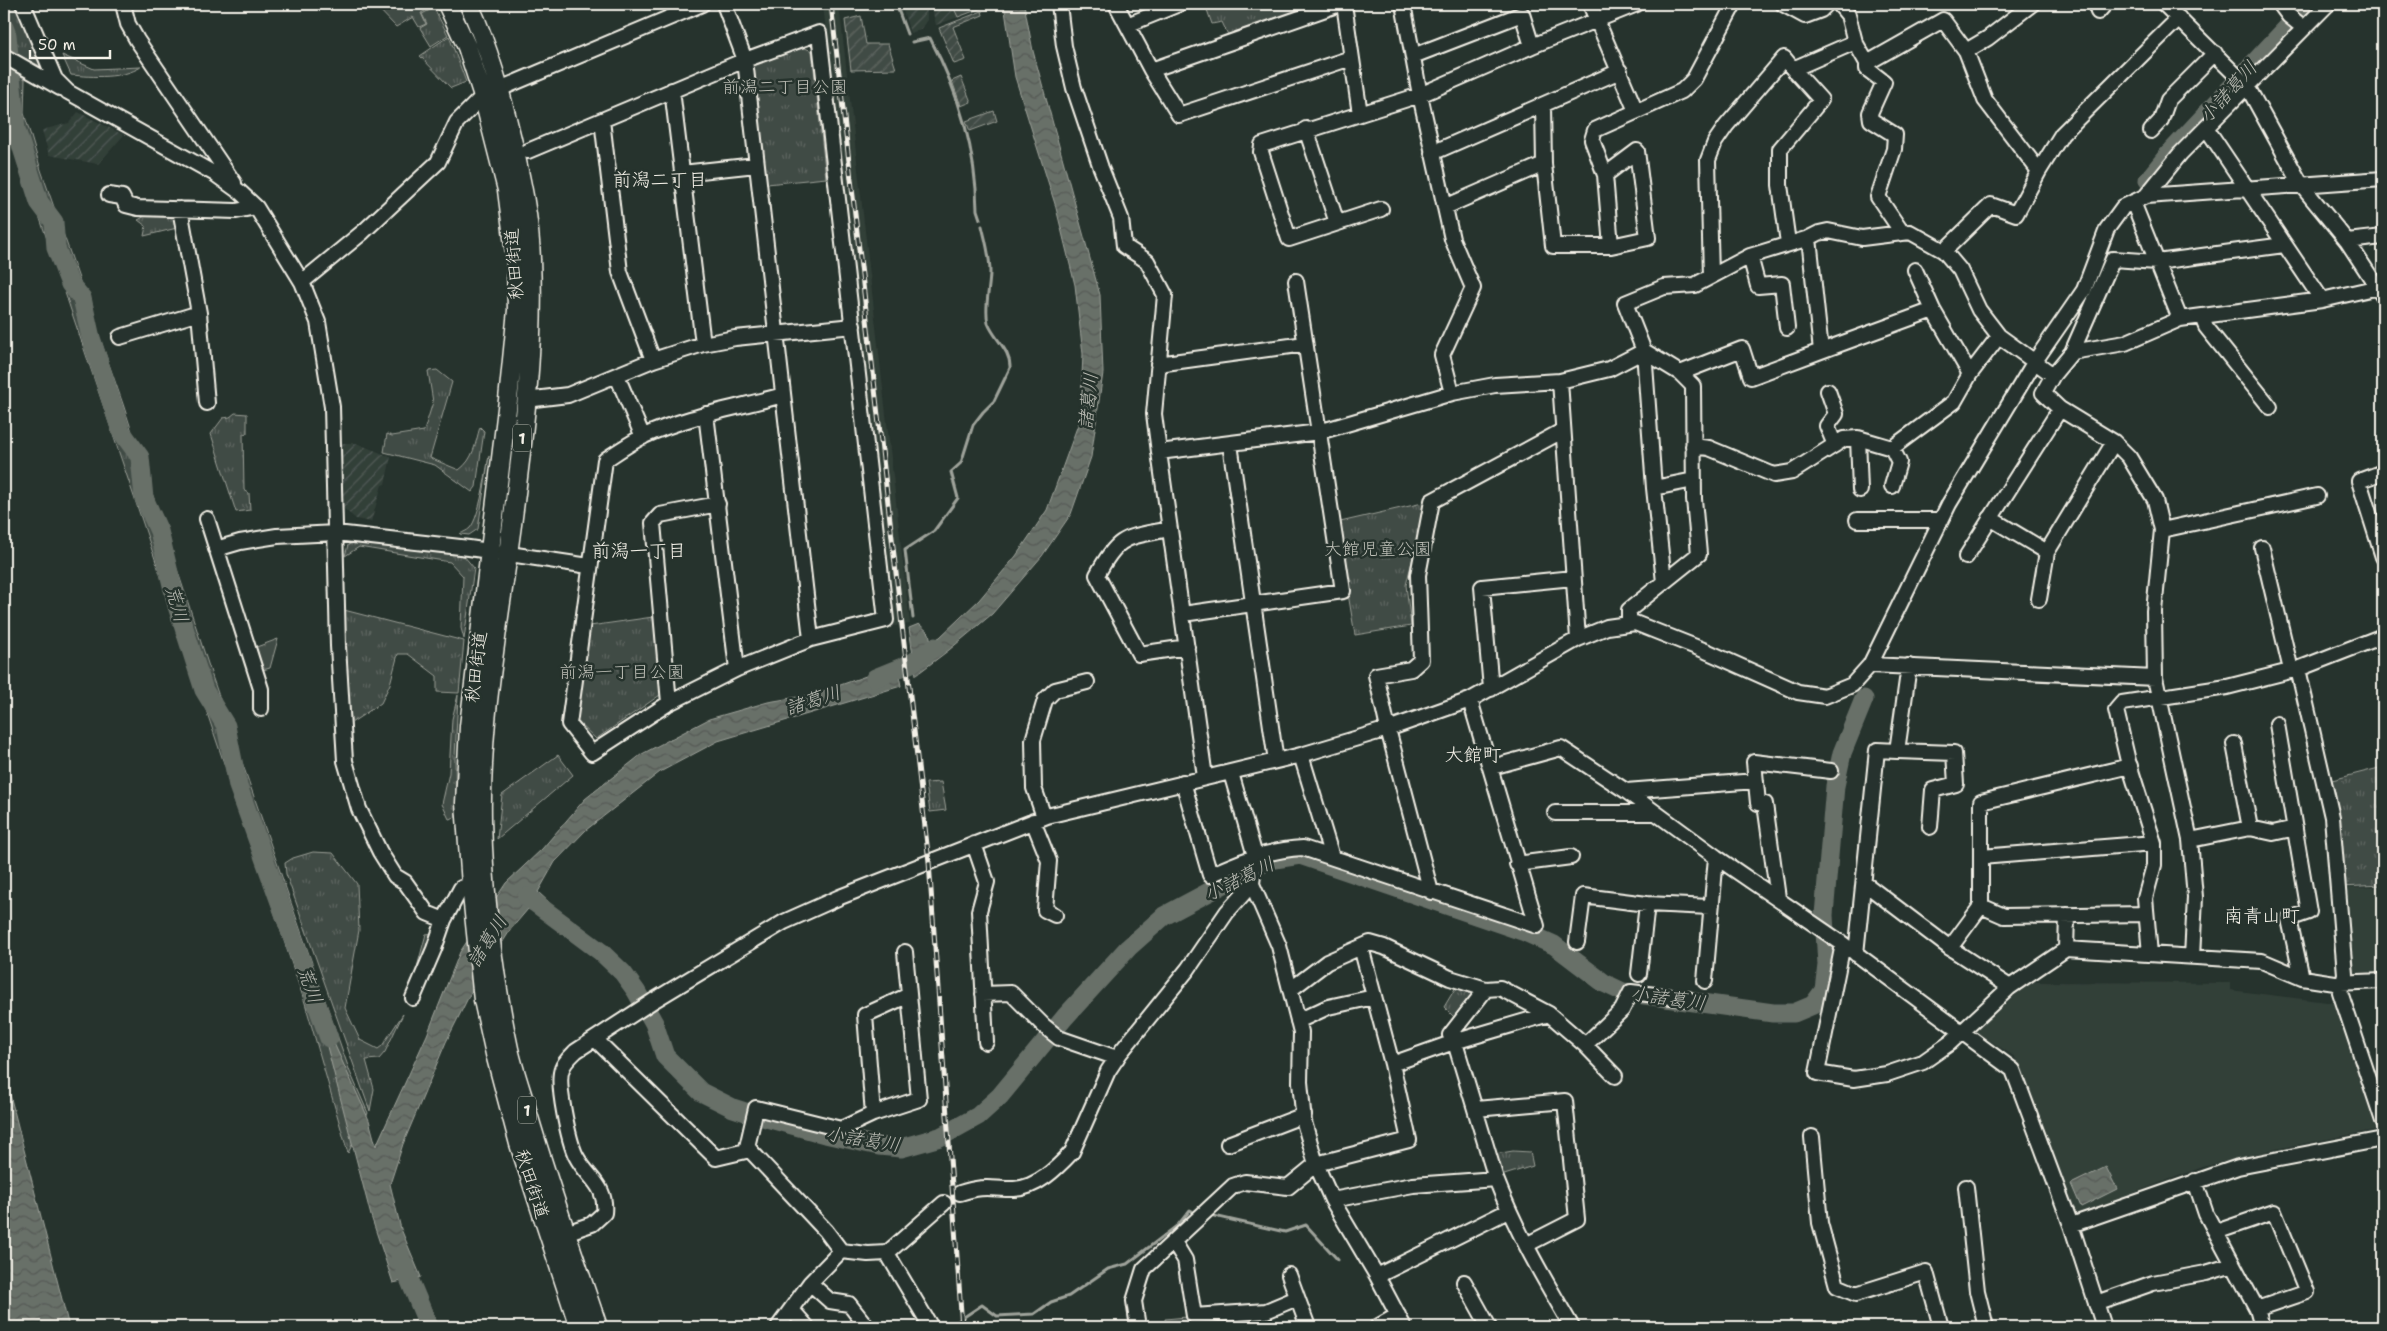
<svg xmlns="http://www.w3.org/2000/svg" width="2387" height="1331" font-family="'Shantell Sans','Klee One',sans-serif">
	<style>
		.built { fill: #333f39 }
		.industrial { fill: url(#industrial-furrows) }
		.grass { fill: url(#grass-tufts); stroke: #9a9e96 }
		.garden { fill: url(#garden-furrows); stroke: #9a9e96 }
		.water { fill: url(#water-waves); stroke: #9fa39b }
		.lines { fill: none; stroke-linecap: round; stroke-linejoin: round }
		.stream { stroke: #9fa39b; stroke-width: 3 }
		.river { stroke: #676f68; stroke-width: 19 }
		.minor-casing { stroke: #f4f1e8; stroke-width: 18 }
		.major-casing { stroke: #f4f1e8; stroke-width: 21 }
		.minor { stroke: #26332d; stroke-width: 14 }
		.major { stroke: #26332d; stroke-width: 18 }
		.rail-casing { stroke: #f4f1e8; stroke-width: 5 }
		.rail { stroke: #26332d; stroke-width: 3; stroke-dasharray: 9; stroke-linecap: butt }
		.labels { text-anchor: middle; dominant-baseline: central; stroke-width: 5; stroke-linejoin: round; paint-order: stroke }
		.shield { fill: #26332d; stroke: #b6b8b0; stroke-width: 1 }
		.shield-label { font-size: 16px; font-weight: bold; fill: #f4f1e8 }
		.park-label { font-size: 18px; fill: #bebfb7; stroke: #26332d }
		.street-label { font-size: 18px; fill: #f4f1e8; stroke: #26332d }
		.water-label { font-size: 19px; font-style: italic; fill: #bcbdb5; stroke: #26332d }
		.neighbourhood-label { font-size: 19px; fill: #f4f1e8; stroke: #26332d }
	</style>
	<defs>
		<pattern id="industrial-furrows" width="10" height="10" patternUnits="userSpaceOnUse" patternTransform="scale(1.25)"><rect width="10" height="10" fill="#333f39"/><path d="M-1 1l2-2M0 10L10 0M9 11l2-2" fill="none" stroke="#515b56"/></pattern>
		<pattern id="grass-tufts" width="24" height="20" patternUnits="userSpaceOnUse" patternTransform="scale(1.25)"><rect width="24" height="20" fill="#414b45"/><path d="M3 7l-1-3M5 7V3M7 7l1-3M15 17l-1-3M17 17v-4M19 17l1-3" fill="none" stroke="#5d6560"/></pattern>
		<pattern id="garden-furrows" width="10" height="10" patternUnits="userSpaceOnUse" patternTransform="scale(1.25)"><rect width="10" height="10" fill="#414b45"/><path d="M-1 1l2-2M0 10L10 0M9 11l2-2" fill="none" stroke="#5d6560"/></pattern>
		<pattern id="water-waves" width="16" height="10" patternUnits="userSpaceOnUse" patternTransform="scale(1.25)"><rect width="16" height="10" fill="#676f68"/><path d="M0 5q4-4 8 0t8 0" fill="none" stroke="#565a55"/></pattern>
	</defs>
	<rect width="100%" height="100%" fill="#26332d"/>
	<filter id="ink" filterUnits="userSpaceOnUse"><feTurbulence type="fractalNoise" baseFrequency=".02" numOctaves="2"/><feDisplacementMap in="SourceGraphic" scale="10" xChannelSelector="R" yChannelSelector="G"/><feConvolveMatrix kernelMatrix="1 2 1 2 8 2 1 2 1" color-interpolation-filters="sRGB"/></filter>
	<g filter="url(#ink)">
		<path class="built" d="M 823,4 L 839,4 L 910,624 L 893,626 Z
			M 2383,887 L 2383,976 L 2357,975 L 2351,971 L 2343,888 Z
			M 2031,982 L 2230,983 L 2230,990 L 2335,1003 L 2378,1126 L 2375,1130 L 2276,1149 L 2203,1167 L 2141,1190 L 2080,1219 L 2071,1214 L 2015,1057 L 1976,1032 L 1975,1028 Z"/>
		<path class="industrial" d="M 901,4 L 927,4 L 927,20 L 920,30 L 910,33 Z
			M 934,4 L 952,4 L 958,17 L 936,25 L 933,13 Z
			M 78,112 L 124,135 L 98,164 L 49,155 L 42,130 L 69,123 Z
			M 342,443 L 356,443 L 391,457 L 385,484 L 382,485 L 371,522 L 356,519 L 343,508 Z"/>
		<path class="grass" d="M 4,4 L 18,4 L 43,63 L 42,67 L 4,47 Z
			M 374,4 L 432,4 L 433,7 L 421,13 L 426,24 L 419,27 L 413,17 L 396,27 Z
			M 952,4 L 981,4 L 982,8 L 958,17 Z
			M 1205,4 L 1328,4 L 1229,37 L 1222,22 L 1212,24 Z
			M 434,8 L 448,35 L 431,46 L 420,28 L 427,24 L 422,14 Z
			M 449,36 L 466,82 L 451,88 L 420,56 Z
			M 805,48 L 812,51 L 826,178 L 767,184 L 751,67 L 793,50 Z
			M 62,55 L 94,69 L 141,67 C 121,79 94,77 71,75 Z
			M 4,64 L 25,79 L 24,113 L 41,170 L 123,404 L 213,679 L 350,1072 L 368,1113 L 348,1153 L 305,1003 L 4,112 Z
			M 175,214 L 177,228 L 144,236 L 146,226 L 138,220 L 147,215 Z
			M 437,370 L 452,382 L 430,458 L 459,470 C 474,459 475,444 480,427 L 484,431 L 476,487 L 472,492 L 435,465 L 384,452 L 387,434 L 392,436 L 424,431 L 433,402 L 428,371 Z
			M 235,413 L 247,414 L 247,433 L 243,434 L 244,490 L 249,493 L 250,510 L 236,512 L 211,434 L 223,418 L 230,417 Z
			M 489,456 L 478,529 L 469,535 L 460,534 C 463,532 467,531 470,528 C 480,516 486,472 489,456 Z
			M 1427,502 L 1406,585 L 1411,626 L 1355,635 L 1336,523 Z
			M 357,541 L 464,556 L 474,568 L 464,639 L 461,628 L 463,576 L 450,562 L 359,547 L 345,556 L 348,545 Z
			M 344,610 L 464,641 L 459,693 L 437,692 L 437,676 L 408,654 L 398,654 L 390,684 L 381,703 L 348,725 Z
			M 653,617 L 663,693 L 596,739 L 577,721 L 576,716 L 590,626 Z
			M 278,639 L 270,668 L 259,671 L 251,649 Z
			M 458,695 L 455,758 L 456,817 L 449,819 L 442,804 L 449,773 L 452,719 Z
			M 558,755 L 573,775 L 497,839 L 502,795 Z
			M 2383,767 L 2383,885 L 2341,887 L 2328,781 Z
			M 941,782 L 946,810 L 930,812 L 926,783 Z
			M 313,852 L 333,853 L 357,884 L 359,930 L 345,1008 L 360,1040 L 378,1049 L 382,1046 L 403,1014 L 385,1052 L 379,1059 L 366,1060 L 374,1089 L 370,1111 L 286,874 L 285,863 L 293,858 Z
			M 436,933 L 410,993 L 426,934 Z
			M 1456,987 L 1475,996 L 1456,1019 L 1444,1007 Z
			M 1513,1151 L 1530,1152 L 1533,1166 L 1501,1176 L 1495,1154 Z
			M 1187,1317 L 1188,1322 L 1205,1320 L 1206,1327 L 1166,1327 L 1165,1319 Z"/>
		<path class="garden" d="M 982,11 L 983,15 L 953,27 L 966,60 L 954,64 L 939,28 Z
			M 861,16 L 866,44 L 888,44 L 896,69 L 851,70 L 845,20 Z
			M 961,77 L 971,102 L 961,106 L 952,81 Z
			M 994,111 L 997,121 L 970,131 L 966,121 Z"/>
		<path class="water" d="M 1004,4 L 1024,4 L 1033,51 L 1100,295 L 1103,373 L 1091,457 L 1071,514 L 1042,556 L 992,614 L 949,650 L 916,675 L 909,628 L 919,624 L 929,633 L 931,642 L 940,637 L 979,600 L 1016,556 L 1047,510 L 1080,419 L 1083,354 L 1075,285 L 1055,204 L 1015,77 Z
			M 897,665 L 901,686 L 718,741 L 660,772 L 586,830 L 555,862 L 538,892 L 551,904 L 543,916 L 528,909 L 511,929 L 471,992 L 446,1042 L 403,1144 L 390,1184 L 401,1229 L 421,1277 L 393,1283 L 371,1216 L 316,1004 L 369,1120 L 376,1146 L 427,1035 L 460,952 L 506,883 L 542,849 L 585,799 L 642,754 L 709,719 L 768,702 L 815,694 Z
			M 4,1071 L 69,1327 L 4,1327 Z
			M 2106,1167 L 2117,1189 L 2081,1207 L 2071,1184 Z"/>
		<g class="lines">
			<path class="stream" d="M 896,4 L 907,34
				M 912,42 L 930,38 C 958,91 976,149 977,210 L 980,219
				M 913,618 L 905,550 L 934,531 L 958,498 L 951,472 L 961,463 L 973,425 L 983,412 L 994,401 L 1010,368 C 1011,350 994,339 988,323 C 984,308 990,288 990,272 C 990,256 986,242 982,226
				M 1214,1216 L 1285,1232 L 1306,1225 L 1338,1260
				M 949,1327 L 982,1305 L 997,1316 L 1034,1314 L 1051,1302 L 1069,1296 L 1108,1269 L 1127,1264 L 1178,1225 L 1190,1210 L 1192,1211"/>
			<path class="river" d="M 4,27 L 7,35 L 16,129 L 39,202 L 54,222 L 56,248 L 70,284 L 82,298 L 91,338 L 121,431 L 140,457 L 144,498 L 159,531 L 177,606 L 204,690 L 226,726 L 238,786 L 329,1038
				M 2148,180 L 2168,155 L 2309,4
				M 875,678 L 912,663 L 935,647
				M 527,897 L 601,952 L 623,973 L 636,991 L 654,1023 L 665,1056 L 701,1092 L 733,1108 L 755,1115 L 825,1134 L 879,1146 L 901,1148 L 940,1137 L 978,1116 L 1000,1096 L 1065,1017 L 1128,948 L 1164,916 L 1269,860 L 1300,855 L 1525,932 L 1554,945 L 1604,983 L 1623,992 L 1773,1013 L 1794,1013 L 1813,1005 L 1824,990 L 1827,965 L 1824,915 L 1835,786 L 1842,753 L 1864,699
				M 400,1257 L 429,1327"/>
			<defs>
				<path id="minor" d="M 23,4 L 55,79 L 68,92 L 215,174 L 240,192 L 256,207 L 302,282 L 318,322 L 332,407 L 338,646 L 345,761 L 359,809 L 380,852 L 395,876 L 405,882 L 427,913 L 444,920 L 461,888 L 471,885
					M 123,4 L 128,24 L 137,40 L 234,183
					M 724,4 L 745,60 L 811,639
					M 1059,4 L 1064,46 L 1074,88 L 1101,168 L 1121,218 L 1124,246 L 1147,261 L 1165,295 L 1154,414 L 1159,452
					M 1116,4 L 1151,70 L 1179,115 L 1351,58
					M 1344,4 L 1360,114
					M 1403,4 L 1420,95 L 1452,239 L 1473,288 L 1442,355 L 1452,393
					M 1590,4 L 1636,111
					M 1783,4 L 1805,16 L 1821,10 L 1827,4
					M 1839,4 L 1848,15 L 1855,42 L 1867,63 L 1943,20 L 1966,51 L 1988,38 L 2032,4
					M 2164,4 L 2247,86 L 2302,186 L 2347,241 L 2383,296
					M 2280,4 L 2289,16 L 2304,28
					M 2098,12 L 2105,4
					M 1127,25 L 1179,4
					M 4,56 L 60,88
					M 1413,56 L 1522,14 L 1532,46
					M 1867,63 L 1867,69 L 1884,82 L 1870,113 L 1871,120 L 1895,135 L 1894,149 L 1878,197 L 1901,231
					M 1151,70 L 1340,4
					M 672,90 L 703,344
					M 1543,105 L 1544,164 L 1553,246 L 1611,246 L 1648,238 L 1637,151 L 1605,175 L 1592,140 L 1595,130 L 1682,91 L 1694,79 L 1734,4
					M 1306,129 L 1337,223
					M 2207,129 L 2322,300
					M 2151,131 L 2161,120 L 2168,100 L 2215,53
					M 528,151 L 602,120
					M 1432,153 L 1620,71
					M 2039,171 L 2062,134 L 2179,18
					M 682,173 L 756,165
					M 1605,175 L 1611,246
					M 109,195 L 122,197 L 126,205 L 138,208 L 236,211 L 256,207
					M 2146,196 L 2180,154 L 2328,4
					M 2133,202 L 2180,319
					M 1445,207 L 1544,164
					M 180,209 L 199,313 L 207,403
					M 1381,209 L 1289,239 L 1261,152 L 1262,145 L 1420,95 L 1532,46 L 1637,4
					M 1809,238 L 1821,351 L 1933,310 L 1970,374 L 1954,402 L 1892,448 L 1899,462 L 1892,486
					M 2347,241 L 2383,237
					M 1788,243 L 1780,185 L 1780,149 L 1821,100 L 1793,69
					M 1944,251 L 1991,205 L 2016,214 L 2039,171 L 1985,100 L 1966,51
					M 1750,256 L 1758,286 L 1782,284 L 1787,328
					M 1915,270 L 1933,310
					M 1711,276 L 1708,160 L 1715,142 L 1726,126 L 1784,58 L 1793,69 L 1855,42
					M 302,282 L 363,232 L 438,162 L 457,122 L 483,96 L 702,4
					M 2202,317 L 2206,327 L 2270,407
					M 120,337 L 199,313
					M 1644,351 L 1654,488 L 1664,582
					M 1644,351 L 1680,373 L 1742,349 L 1751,377 L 1821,351
					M 2072,352 L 2113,259 L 2157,262 L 2284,245
					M 653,360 L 620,272 L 602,120 L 745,60 L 819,33 L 886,620 L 811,639 L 737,669 L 669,703 L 592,753 L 569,724 L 605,460 C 617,452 630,443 644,436 C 687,416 737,408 783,395
					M 1158,364 L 1305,344
					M 1970,374 L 1999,336
					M 617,376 L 643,437
					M 1560,381 L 1578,639
					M 1828,391 L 1836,414 L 1827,426 L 1835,445
					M 526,400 L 568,395 L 653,360 L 703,344 L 735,338 L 853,326
					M 706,414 L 737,669
					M 1858,438 L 1860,490
					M 1230,444 L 1276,761
					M 1693,446 L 1709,448 L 1774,475 L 1792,472 L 1844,439 L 1858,438 L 1892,448
					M 2383,472 L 2359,481 L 2383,557
					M 1654,488 L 1694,480
					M 1990,518 L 2047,552
					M 207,519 L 261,689 L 261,709
					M 1857,520 L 1941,520
					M 1170,529 C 1126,538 1119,534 1097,575 L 1139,654 L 1187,647
					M 2162,530 L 2317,496
					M 2262,548 L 2291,670
					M 216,549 L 240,542 L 277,536 L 336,533 L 469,548 L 589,566
					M 1966,557 L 2060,409
					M 2039,599 L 2047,552 L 2114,442
					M 1183,614 L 1343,591 L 1296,281
					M 1629,623 L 1629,610 L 1699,554 L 1694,499 L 1693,386 L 1680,373
					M 1870,665 L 2155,678
					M 1909,666 L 1897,751 L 1954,753 L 1956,784 L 1933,790 L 1930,827
					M 2298,669 L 2332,817 L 2345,974 L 2340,992 L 2383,1121
					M 1491,689 L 1482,587 L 1573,578
					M 669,703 L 653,523 L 660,515 L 718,504
					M 2277,724 L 2309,912 L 2289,919 L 2302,978
					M 2234,744 L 2250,828
					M 1301,755 L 1332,857
					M 1492,767 L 1561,748 L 1626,791 L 1716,857 L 1843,944 L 2013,1070 L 2071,1225 L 2104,1327
					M 1205,777 L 1159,452 L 1319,432 L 1452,393 L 1495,385 L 1560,381 L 1609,369 L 1644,351 L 1625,303 L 1664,287 L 1695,285 L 1750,256 L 1809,238 L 1819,233 L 1828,231 L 1862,238 L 1910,232 L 1944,251 L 1960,270 L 1979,310 L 1999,336 L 2053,375
					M 1183,782 L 1210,875 C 1242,861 1267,850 1303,848 L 1537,926 L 1470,700
					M 1626,791 L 1756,781
					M 1555,813 L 1654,813
					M 1044,817 L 1034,788 L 1033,740 L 1045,700 L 1055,690 L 1087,682
					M 1033,821 L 1049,861 L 1045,910 L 1055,915
					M 2190,840 L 2250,828 L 2273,833 L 2295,828
					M 974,844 L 987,882 L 979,911 L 986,1042
					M 1981,857 L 2154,843
					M 1517,864 L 1571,857
					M 1864,883 L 1950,948 L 2010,987
					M 1252,884 L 1279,946 L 1301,1032 L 1300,1082 L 1304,1122 L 1316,1164 L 1332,1200 L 1377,1276 L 1404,1327
					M 1431,892 L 1388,729 L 1376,675 L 1411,669 L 1421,660 L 1418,575 L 1432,501 L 1562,431
					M 1778,898 L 1765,804 L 1758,803 L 1754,762 L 1831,771
					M 1981,906 L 2004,916 L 2146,914
					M 1577,942 L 1583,896 L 1647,904 L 1710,907
					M 1843,944 L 1817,1073 L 1854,1079 L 1887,1074 L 1923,1062 L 1950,1043 L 2010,987 L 2066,949 L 2262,961 L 2302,978 L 2335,983 L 2383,981
					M 1950,948 L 1981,906 L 1981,802 L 2130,766
					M 2066,949 L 2067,915
					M 905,952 L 919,1099 L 873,1114 L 841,1129 L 756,1108 L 747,1147 L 826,1231 L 841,1251 L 868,1254 L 887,1253 L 944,1203
					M 1856,954 L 1877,750 L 1897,751
					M 2150,954 L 2145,898 L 2154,865 L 2154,843 L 2128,761 L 2116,710 L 2122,703 L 2227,687 L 2298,669 L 2383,636
					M 2192,957 L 2195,897 L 2190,840 L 2155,678 L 2154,611 L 2162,530 L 2155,500 L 2129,457 L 2114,442 L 2060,409 L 2043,393 L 2053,375 L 2072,352 L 2125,343 L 2180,319 L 2322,300 L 2383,286
					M 1639,974 L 1647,904
					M 1705,981 L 1716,857
					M 1290,990 L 1327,962 L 1361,947
					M 983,994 L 1011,993 L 1044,1026 L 1059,1038 L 1117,1058
					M 413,998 L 434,949 L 444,920
					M 1298,1021 L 1328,1007 L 1374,997
					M 595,1039 L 716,1158 L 750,1150
					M 1585,1045 L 1622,1010 L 1631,992 L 1688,999
					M 1392,1064 L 1361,947 L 1370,943 L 1384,947 L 1450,978 L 1486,989
					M 1476,1109 L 1565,1101 L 1577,1219 L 1526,1245
					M 873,1114 L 865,1015 L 909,995
					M 1812,1137 L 1820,1223 L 1837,1286 L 1856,1294 L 1926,1272 L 1941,1327
					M 1228,1144 L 1304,1115
					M 1496,1179 L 1456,1046 L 1450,1035 L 1486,989 L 1500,988 L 1549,1014 L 1585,1045 L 1615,1076
					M 2195,1181 L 2206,1214 L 2257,1309 L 2262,1327
					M 1966,1187 L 1977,1291 L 1986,1327
					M 960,1193 C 985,1185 989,1189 1014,1189 C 1037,1188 1057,1168 1072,1152 L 1108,1071 L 1120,1053 L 1188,969 L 1227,912 L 1252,884 L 1255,856 L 1231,773
					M 1332,1200 L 1413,1185 L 1496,1179 C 1516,1231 1544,1279 1572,1327
					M 2071,1225 L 2238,1167 L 2383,1139
					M 2216,1232 L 2274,1212 L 2307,1292 L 2257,1309
					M 557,1236 L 592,1224 L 604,1213 C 607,1185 588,1179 576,1156 C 569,1142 556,1083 562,1069 C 564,1062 571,1056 576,1051 L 653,1001 L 784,922 L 840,897 L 1047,816 L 1301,755 L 1388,729 L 1470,700 L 1578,639 L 1607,627 L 1635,623 L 1706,651 L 1798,692 L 1825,696 L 1852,685 L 1870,665 L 1949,504 L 2035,361 L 2084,290 L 2107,229 L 2123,207 L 2146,196 L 2383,179
					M 1174,1242 L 1185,1260 L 1194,1316 L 1266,1311 L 1297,1298
					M 887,1253 L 931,1327
					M 1289,1275 L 1308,1327
					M 1377,1276 L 1508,1211
					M 1464,1282 L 1489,1327
					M 810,1283 L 830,1301 L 849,1304 L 867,1327
					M 2096,1303 L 2153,1283 L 2206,1273 L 2233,1265
					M 792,1310 L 807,1327
					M 778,1327 L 810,1283 L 841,1251
					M 1138,1327 L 1134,1301 L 1144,1269 L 1233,1186 L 1245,1182 L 1288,1187 L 1316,1164 L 1409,1140 L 1392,1064 L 1454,1042 L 1549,1014
					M 1377,1327 L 1398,1315"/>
				<path id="major" d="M 447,4 L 467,47 L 483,96 L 507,190 L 516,261 L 517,310 L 508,400 L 469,726 L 465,803 L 471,885 L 483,1000 L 495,1054 L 519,1144 L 579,1327
					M 469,4 C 489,48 501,93 512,139 C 521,179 530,218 531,260 C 535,345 524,432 513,517 C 500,618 480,718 482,820 C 484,897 493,974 509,1049 C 514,1071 522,1093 528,1114 C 549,1186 574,1256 598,1327"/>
			</defs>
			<use href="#minor" class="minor-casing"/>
			<use href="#major" class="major-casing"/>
			<use href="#minor" class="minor"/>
			<use href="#major" class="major"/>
			<defs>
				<path id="rail" d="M 831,4 L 929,862 L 962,1327"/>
			</defs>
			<use href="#rail" class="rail-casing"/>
			<use href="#rail" class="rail"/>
		</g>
	</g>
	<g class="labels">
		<g class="shield">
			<rect x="513" y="424.5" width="18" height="27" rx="4"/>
			<rect x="518" y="1096.5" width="18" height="27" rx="4"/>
		</g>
		<g class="shield-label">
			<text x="522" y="438">1</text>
			<text x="527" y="1110">1</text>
		</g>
		<g class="park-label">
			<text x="785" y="87">前潟二丁目公園</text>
			<text x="1378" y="549">大館児童公園</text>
			<text x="622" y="672">前潟一丁目公園</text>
		</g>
		<g class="street-label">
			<text transform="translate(514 264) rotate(-94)">秋田街道</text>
			<text transform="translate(476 667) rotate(-83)">秋田街道</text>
			<text transform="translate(532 1184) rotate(72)">秋田街道</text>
		</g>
		<g class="water-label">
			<text transform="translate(2228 92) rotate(-48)">小諸葛川</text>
			<text transform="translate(1088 401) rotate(-84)">諸葛川</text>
			<text transform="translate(177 604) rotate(74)">荒川</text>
			<text transform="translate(813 700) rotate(-18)">諸葛川</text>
			<text transform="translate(1239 879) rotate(-26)">小諸葛川</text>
			<text transform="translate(487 941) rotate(-58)">諸葛川</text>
			<text transform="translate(310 985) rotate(70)">荒川</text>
			<text transform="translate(1668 998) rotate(8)">小諸葛川</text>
			<text transform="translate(863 1139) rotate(9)">小諸葛川</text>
		</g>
		<g class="neighbourhood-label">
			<text x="660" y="179">前潟二丁目</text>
			<text x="639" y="550">前潟一丁目</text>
			<text x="1473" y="754">大館町</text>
			<text x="2262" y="915">南青山町</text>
		</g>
	</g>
	<rect width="2387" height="1331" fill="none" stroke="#26332d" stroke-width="20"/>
	<rect x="10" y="10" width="2367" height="1311" fill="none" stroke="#f4f1e8" stroke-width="2" filter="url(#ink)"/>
	<path d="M30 50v8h80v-8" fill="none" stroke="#f4f1e8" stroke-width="2.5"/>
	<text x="38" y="50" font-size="15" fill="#f4f1e8" stroke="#26332d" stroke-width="4" paint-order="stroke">50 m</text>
</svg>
